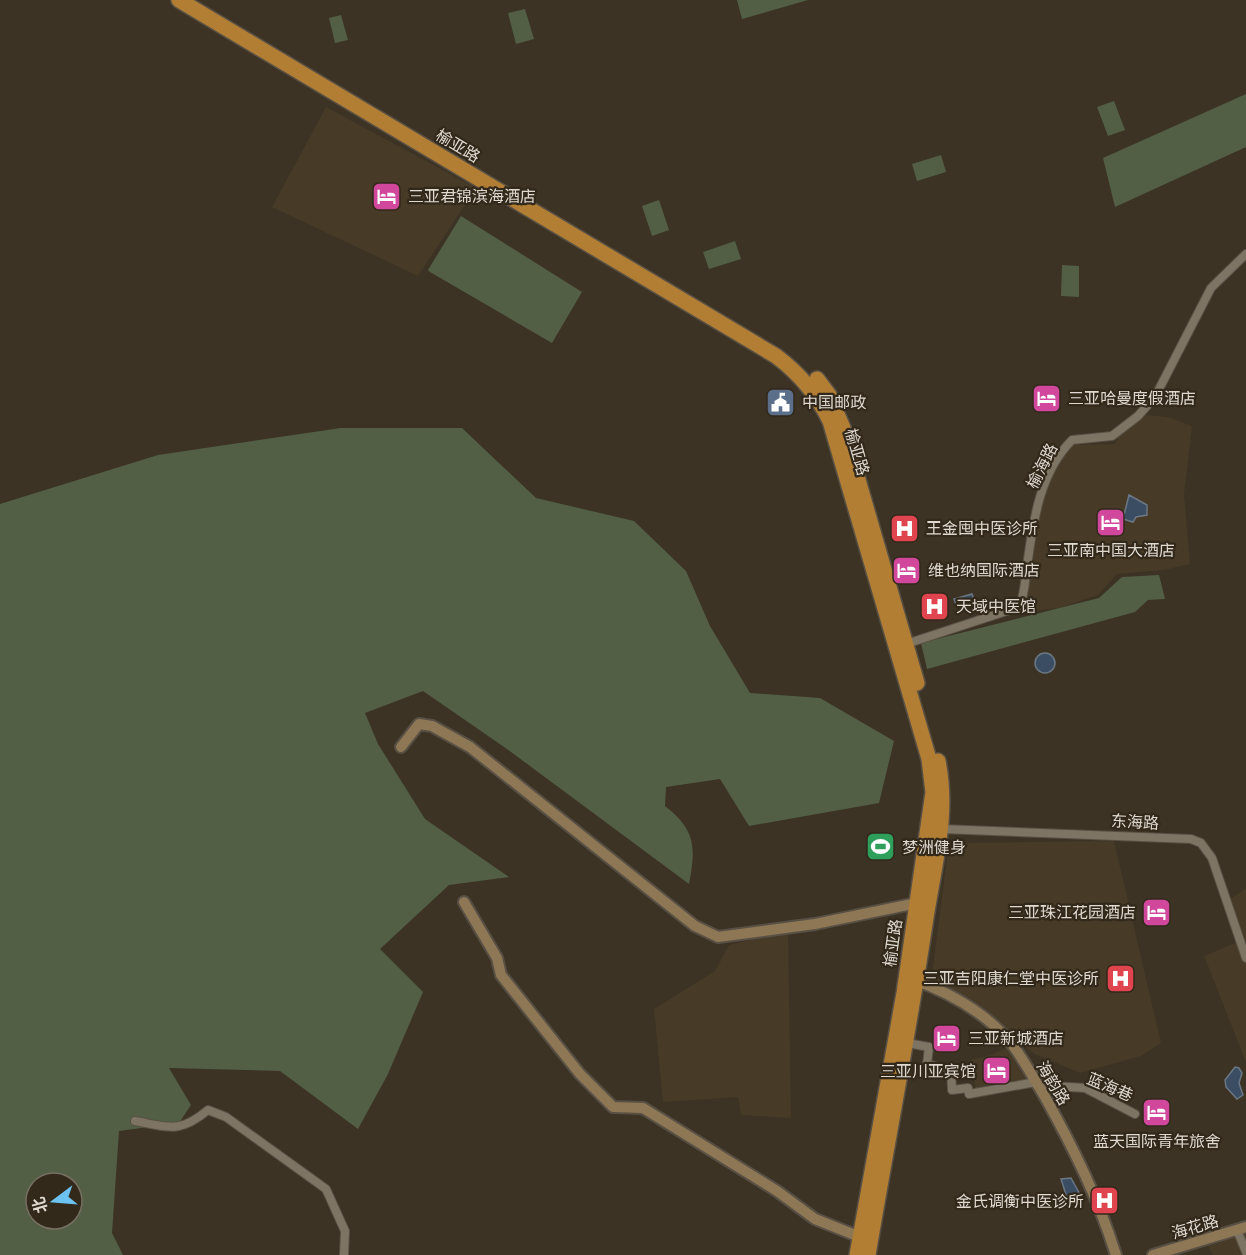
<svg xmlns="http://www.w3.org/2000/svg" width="1246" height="1255" font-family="Montserrat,'Noto Sans SC',sans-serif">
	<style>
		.built { fill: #473a26 }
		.green { fill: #525f45; fill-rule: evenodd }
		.water { fill: #3b4d63; stroke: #6c7784; stroke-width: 1.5 }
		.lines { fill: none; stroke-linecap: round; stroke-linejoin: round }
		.street-casing { stroke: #585044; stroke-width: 10 }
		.secondary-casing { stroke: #585044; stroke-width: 14 }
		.highway-casing { stroke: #585044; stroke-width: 18 }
		.street { stroke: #7e7463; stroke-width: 8 }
		.secondary { stroke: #8e7755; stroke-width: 10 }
		.highway { stroke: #b27e33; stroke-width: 15 }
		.labels { text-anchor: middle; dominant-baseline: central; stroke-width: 4.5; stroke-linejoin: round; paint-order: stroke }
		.street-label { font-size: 16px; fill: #dfd9d0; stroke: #32291b }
		.poi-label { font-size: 16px; fill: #dfd9d0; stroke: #32291b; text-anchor: start }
	</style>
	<rect width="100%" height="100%" fill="#3c3324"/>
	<path class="built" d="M 326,107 L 476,188 L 418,276 L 272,207 Z
		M 1146,415 L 1168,417 L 1192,426 L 1184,494 L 1190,564 L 1164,570 L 1117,574 L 1098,595 L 1059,608 L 1026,612 L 1023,604 L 1033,534 L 1045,487 L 1061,457 L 1071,445 L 1115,444 L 1120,434 Z
		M 1114,841 L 1161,1043 L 1141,1056 L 1080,1073 L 1035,1054 L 949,989 L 931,983 L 949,843 Z
		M 1246,888 L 1246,1062 L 1204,956 L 1245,939 L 1231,899 Z
		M 788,931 L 791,1118 L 741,1115 L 738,1097 L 663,1102 L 654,1009 L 715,971 L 729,945 Z
		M 1006,1048 L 1029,1082 L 976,1091 L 971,1060 L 991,1055 Z
		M 1246,1234 L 1246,1255 L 1213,1255 L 1208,1246 Z"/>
	<path class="green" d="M 737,0 L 808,0 L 742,19 Z
		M 525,9 L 534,39 L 516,44 L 508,13 Z
		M 341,15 L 348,40 L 335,43 L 329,18 Z
		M 1246,94 L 1246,147 L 1115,207 L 1103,158 Z
		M 1114,101 L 1125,130 L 1108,136 L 1097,107 Z
		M 941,155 L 946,172 L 917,181 L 912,164 Z
		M 659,200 L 669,230 L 652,236 L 642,206 Z
		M 461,216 L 582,292 L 552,343 L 430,272 L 428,270 Z
		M 735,241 L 741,259 L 709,269 L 703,252 Z
		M 1062,265 L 1079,266 L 1079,297 L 1061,296 Z
		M 341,428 L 462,428 L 536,498 L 634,521 L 686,571 L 710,626 L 750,693 L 820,698 L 894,741 L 879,803 L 749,826 L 720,779 L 666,787 L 665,806 C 696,830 696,848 689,884 L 507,749 L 423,691 L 365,713 L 378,744 L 425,819 L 509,877 L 449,885 L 380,949 L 423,992 L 388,1074 L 358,1129 L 280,1071 L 169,1068 L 191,1105 L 179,1123 L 119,1131 L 112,1233 L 123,1255 L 0,1255 L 0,504 L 158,455 ZM 36,1183 L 72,1183 L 72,1219 L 36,1219 Z
		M 1159,575 L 1165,599 L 1148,600 L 1135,612 L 927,669 L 921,643 L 1099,598 L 1122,577 Z"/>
	<path class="water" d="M 1129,495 L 1147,505 L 1147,515 L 1136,517 L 1133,522 L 1123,519 Z
		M 972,594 L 975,602 L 957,607 L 954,599 Z
		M1035 663a10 10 0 1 1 20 0a10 10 0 1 1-20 0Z
		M 1235,1067 L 1239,1068 L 1242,1073 L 1239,1083 L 1243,1095 L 1237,1099 L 1226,1087 L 1225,1080 Z
		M 1071,1178 L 1082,1198 L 1068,1201 L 1061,1179 Z"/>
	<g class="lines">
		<defs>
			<path id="street" d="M 906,644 L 1019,607 C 1025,595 1025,579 1027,566 C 1033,523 1039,473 1072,440 L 1112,436 L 1138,416 L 1155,397 L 1211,288 L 1246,254
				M 942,829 L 1191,839 L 1201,843 L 1212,858 L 1246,958
				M 907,1043 L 929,1047 L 927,1064 L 951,1070 L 952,1090 L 968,1088 L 969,1094 L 1036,1082
				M 1037,1085 L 1085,1088 L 1135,1114
				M 135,1121 C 169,1127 179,1134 208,1110 L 226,1117 L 326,1189 L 345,1231 L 344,1255
				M 1237,1230 L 1246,1252"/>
			<path id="secondary" d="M 401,747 L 419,724 L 432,726 L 470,747 L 695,926 L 718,937 L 815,924 L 917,903
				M 464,902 L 497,958 L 501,975 L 580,1074 L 613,1107 L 643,1108 L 777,1191 L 815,1219 L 860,1237
				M 912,979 C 948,992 986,1013 1011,1043 C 1024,1060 1034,1079 1045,1097 C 1074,1149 1098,1198 1116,1255
				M 1153,1255 L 1246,1227"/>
			<path id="highway" d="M 179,0 L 776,356 C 800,374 817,394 830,421 L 929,759 L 933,792 L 904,993 L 857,1255
				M 817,379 L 829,395 L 843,428 L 917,683
				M 868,1255 C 887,1143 909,1031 926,918 C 934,865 949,815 938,761"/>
		</defs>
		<use href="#street" class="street-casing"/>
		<use href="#secondary" class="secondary-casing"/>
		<use href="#highway" class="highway-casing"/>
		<use href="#street" class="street"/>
		<use href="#secondary" class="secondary"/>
		<use href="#highway" class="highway"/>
	</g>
	<defs>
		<symbol id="hotel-square" viewBox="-11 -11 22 22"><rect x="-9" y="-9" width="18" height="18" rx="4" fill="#d1479c" stroke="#32291b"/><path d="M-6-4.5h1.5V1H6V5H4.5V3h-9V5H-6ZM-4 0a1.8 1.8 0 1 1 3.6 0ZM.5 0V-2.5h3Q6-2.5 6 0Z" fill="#fff"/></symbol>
		<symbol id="civic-square" viewBox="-11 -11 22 22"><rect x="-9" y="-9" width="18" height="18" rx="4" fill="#5c6f8a" stroke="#32291b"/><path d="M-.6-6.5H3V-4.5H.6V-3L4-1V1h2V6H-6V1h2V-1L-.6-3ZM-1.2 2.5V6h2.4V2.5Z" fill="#fff"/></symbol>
		<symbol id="hospital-square" viewBox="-11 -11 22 22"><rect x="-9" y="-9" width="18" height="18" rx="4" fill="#e0444e" stroke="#32291b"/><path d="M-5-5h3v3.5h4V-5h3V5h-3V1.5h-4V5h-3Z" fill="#fff"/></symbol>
		<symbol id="stadium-square" viewBox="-11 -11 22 22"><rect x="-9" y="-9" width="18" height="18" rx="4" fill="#2e9e5b" stroke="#32291b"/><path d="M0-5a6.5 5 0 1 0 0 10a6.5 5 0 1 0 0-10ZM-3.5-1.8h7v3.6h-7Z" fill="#fff"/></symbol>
	</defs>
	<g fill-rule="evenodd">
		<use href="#hotel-square" x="370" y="180" width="33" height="33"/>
		<use href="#hotel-square" x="1030" y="382" width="33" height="33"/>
		<use href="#civic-square" x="764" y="386" width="33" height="33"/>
		<use href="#hotel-square" x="1094" y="506" width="33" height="33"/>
		<use href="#hospital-square" x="888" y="512" width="33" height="33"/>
		<use href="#hotel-square" x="890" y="554" width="33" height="33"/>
		<use href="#hospital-square" x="918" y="590" width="33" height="33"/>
		<use href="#stadium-square" x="864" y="830" width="33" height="33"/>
		<use href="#hotel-square" x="1140" y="896" width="33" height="33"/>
		<use href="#hospital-square" x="1104" y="962" width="33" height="33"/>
		<use href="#hotel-square" x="930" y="1022" width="33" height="33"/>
		<use href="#hotel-square" x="980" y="1054" width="33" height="33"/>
		<use href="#hotel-square" x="1140" y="1096" width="33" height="33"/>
		<use href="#hospital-square" x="1088" y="1184" width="33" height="33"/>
	</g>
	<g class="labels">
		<g class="street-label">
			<text transform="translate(458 146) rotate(31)">榆亚路</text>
			<text transform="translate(857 452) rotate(74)">榆亚路</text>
			<text transform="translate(1042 466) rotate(-63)">榆海路</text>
			<text transform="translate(1135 822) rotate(3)">东海路</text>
			<text transform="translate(893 943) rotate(-82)">榆亚路</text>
			<text transform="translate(1053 1083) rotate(59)">海韵路</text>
			<text transform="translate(1110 1087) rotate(23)">蓝海巷</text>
			<text transform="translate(1195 1227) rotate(-16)">海花路</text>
		</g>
		<g class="poi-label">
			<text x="408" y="196">三亚君锦滨海酒店</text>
			<text x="1068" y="398">三亚哈曼度假酒店</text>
			<text x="802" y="402">中国邮政</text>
			<text x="926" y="528">王金囤中医诊所</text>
			<text x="1111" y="550" text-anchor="middle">三亚南中国大酒店</text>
			<text x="928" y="570">维也纳国际酒店</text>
			<text x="956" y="606">天域中医馆</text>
			<text x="902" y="847">梦洲健身</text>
			<text x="1136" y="912" text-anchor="end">三亚珠江花园酒店</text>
			<text x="1099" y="978" text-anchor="end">三亚吉阳康仁堂中医诊所</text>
			<text x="968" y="1038">三亚新城酒店</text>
			<text x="976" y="1071" text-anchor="end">三亚川亚宾馆</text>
			<text x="1157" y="1141" text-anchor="middle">蓝天国际青年旅舍</text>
			<text x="1084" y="1201" text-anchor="end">金氏调衡中医诊所</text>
		</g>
	</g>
	<g transform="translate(54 1201) rotate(254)"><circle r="28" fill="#32291b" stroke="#776f63" stroke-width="1.5"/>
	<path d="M0-4.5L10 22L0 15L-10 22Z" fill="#6cc3f2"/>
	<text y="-9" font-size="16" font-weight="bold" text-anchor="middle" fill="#dfd9d0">北</text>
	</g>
</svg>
